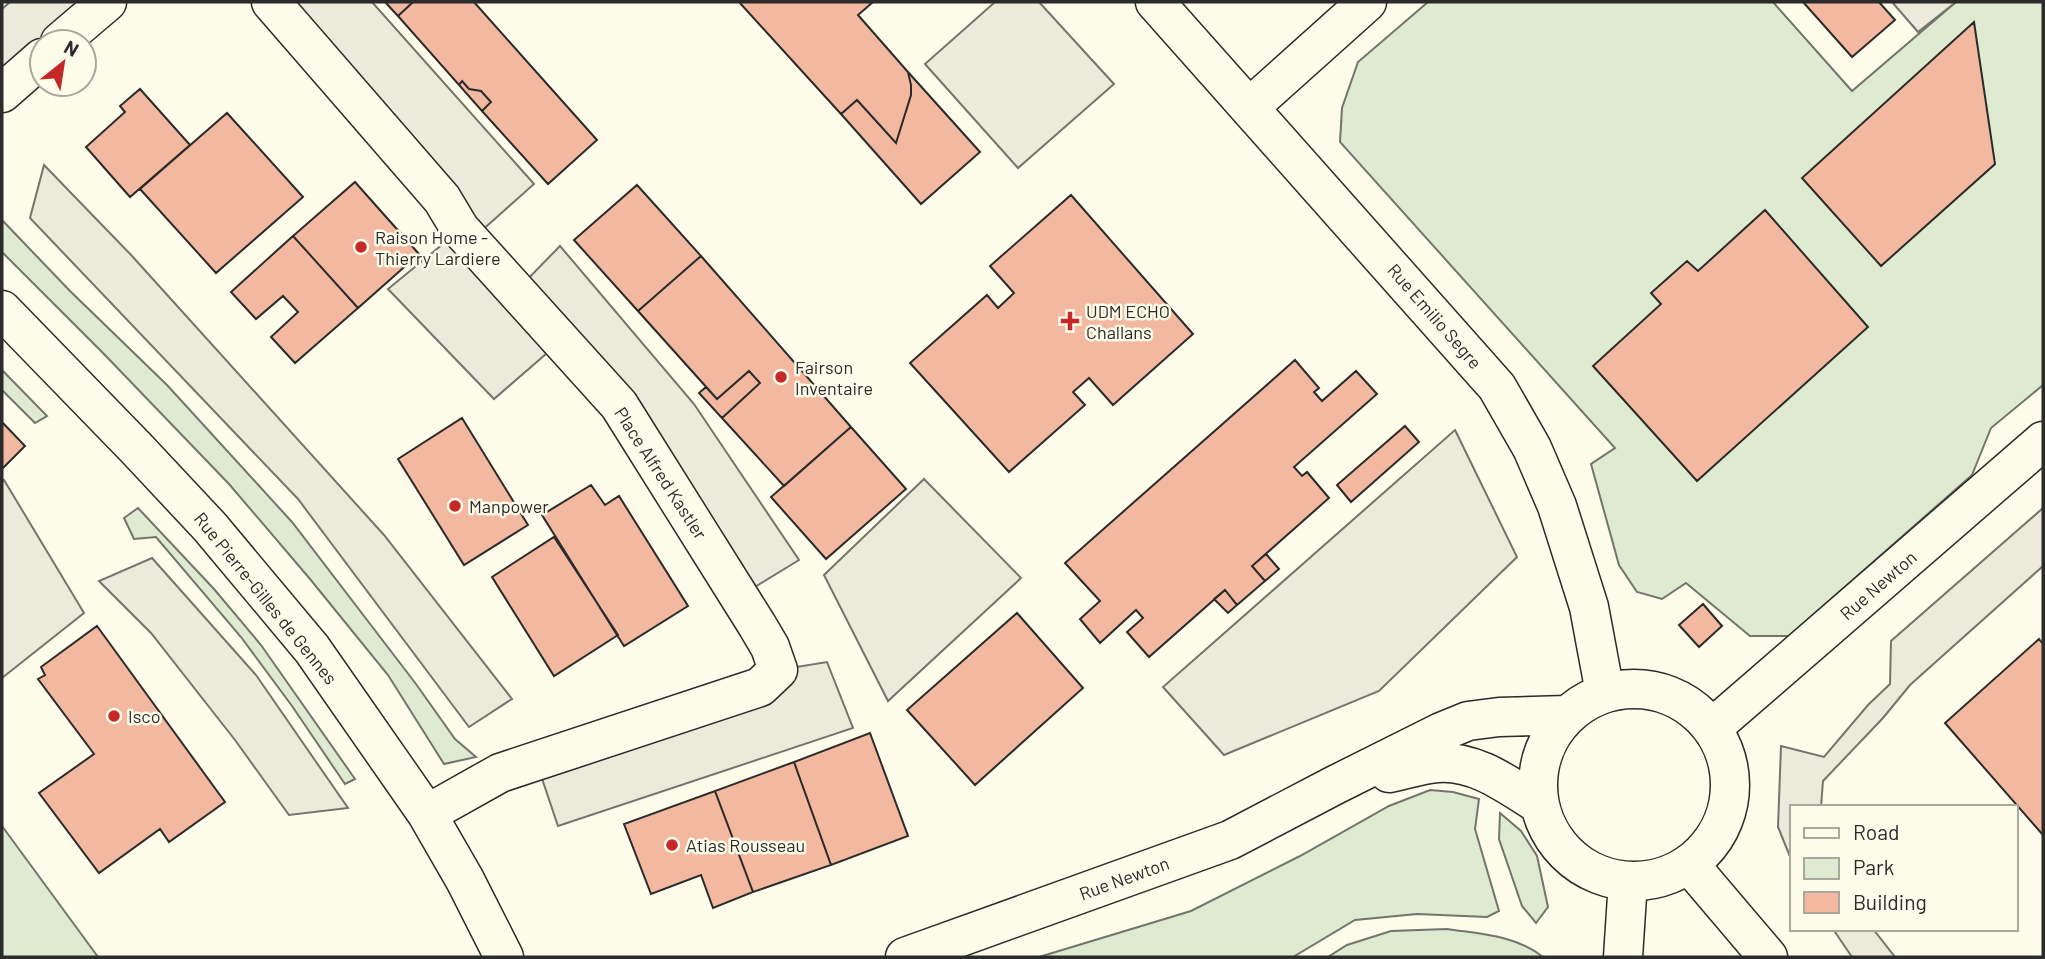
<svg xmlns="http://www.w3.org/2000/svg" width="2045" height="959" font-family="Barlow,sans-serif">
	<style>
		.green { fill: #deebd1; stroke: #74746e; stroke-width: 2 }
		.parking { fill: #eceadb; stroke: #74746e; stroke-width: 2 }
		.building { fill: #f2b8a0; stroke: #2b2b2b; stroke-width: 2 }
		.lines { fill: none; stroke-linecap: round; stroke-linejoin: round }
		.minor-casing { stroke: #2b2b2b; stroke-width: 41 }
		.minor { stroke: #fdfbea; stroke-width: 38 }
		.poi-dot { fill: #c62828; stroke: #fdfbea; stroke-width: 2.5 }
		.labels { text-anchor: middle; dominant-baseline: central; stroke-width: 5; stroke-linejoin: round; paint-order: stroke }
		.poi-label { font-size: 18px; fill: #2b2b2b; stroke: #fdfbea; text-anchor: start }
		.street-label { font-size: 18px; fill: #2b2b2b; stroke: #fdfbea }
	</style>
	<rect width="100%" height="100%" fill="#fdfbea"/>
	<path class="green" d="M 1428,2 L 1773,2 L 1852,91 L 1956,2 L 2043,2 L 2043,385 L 1991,428 L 1972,475 L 1789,636 L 1750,636 L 1686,583 L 1662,599 L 1637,592 L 1619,565 L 1591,464 L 1615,448 L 1340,142 L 1342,108 L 1358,62 Z
		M 2,220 L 70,291 L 167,385 L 292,522 L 416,684 L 455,739 L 476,757 L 444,764 L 388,675 L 310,579 L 229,484 L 103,353 L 2,252 Z
		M 2,370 L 47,416 L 35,423 L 2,390 Z
		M 138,508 L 214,589 L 261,645 L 355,779 L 345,784 L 292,706 L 241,637 L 156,537 L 134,539 L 124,518 Z
		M 1430,790 L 1453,792 L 1479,799 L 1475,829 L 1499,911 L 1487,917 L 1417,914 L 1355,920 L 1293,957 L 1039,957 L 1191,911 L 1300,856 L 1389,806 Z
		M 1500,813 L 1521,831 L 1537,856 L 1548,907 L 1536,923 L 1522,906 L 1499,839 Z
		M 2,826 L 98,957 L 2,957 Z
		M 1447,929 C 1479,934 1516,935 1543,957 L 1328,957 L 1347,945 L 1391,931 Z"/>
	<path class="parking" d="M 10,2 L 107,2 L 2,93 L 2,9 Z
		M 271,2 L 372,2 L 534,184 L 471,240 L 516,291 L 560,246 L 694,404 L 799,560 L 740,596 L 561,341 L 494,399 L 388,289 L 460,230 Z
		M 995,2 L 1039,2 L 1114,84 L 1018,168 L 925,64 Z
		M 1892,2 L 1956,2 L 1918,32 Z
		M 44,165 L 132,256 L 384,535 L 512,699 L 469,727 L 298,499 L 30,218 Z
		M 1455,430 L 1517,557 L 1379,691 L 1224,755 L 1163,687 Z
		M 924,479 L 1021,578 L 888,701 L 824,575 Z
		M 4,480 L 84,613 L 2,678 L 2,482 Z
		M 2043,508 L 2043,566 L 1910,685 L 1883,718 L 1823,781 L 1821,807 L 1791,807 L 1791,859 L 1778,827 L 1781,746 L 1824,757 L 1868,705 L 1890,684 L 1891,641 Z
		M 152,558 L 256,675 L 348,808 L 289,815 L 235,740 L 151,633 L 99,581 Z
		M 827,662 L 853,728 L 558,826 L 536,761 L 778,670 Z
		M 1833,929 L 1873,929 L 1895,957 L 1852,957 Z"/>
	<path class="building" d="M 385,2 L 413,2 L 398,16 Z
		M 413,2 L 474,2 L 597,140 L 548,184 L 482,111 L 491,102 L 481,91 L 469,89 L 462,81 L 459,85 L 398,16 Z
		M 739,2 L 873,2 L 858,15 L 908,72 L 911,85 L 911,95 L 896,143 L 857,100 L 841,114 Z
		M 1803,2 L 1879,2 L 1895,20 L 1852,57 Z
		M 1974,22 L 1995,164 L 1881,266 L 1802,178 Z
		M 908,72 L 980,152 L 921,204 L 841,114 L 857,100 L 896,143 L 911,95 L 911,85 Z
		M 462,81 L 469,89 L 481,91 L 491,102 L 482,111 L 459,85 Z
		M 140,89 L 190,145 L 130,197 L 86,147 L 125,112 L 120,106 Z
		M 227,113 L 303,197 L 216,273 L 140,189 Z
		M 355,182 L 419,254 L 358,308 L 293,236 Z
		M 637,185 L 701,256 L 638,311 L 574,240 Z
		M 1071,195 L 1193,334 L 1113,405 L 1089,378 L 1073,392 L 1085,405 L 1009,472 L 910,363 L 987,295 L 998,308 L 1014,293 L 990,266 Z
		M 1765,210 L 1868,327 L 1697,481 L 1593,366 L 1661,304 L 1651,293 L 1687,261 L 1698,271 Z
		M 293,236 L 358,308 L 295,363 L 271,337 L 298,312 L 283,296 L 256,319 L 231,292 Z
		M 701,256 L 851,427 L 784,486 L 722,418 L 760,383 L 749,371 L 717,399 L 638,311 Z
		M 1295,360 L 1319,388 L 1314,392 L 1322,401 L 1356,371 L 1377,394 L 1294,467 L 1302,476 L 1307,472 L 1329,498 L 1252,566 L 1265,581 L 1237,605 L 1225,590 L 1149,657 L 1127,632 L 1143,618 L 1136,610 L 1100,643 L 1080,619 L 1100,601 L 1065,563 Z
		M 749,371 L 760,383 L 722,418 L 699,393 L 706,387 L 717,399 Z
		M 462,418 L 528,525 L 464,565 L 398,459 Z
		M 2,422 L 25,446 L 2,469 Z
		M 1405,426 L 1419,442 L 1351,502 L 1337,485 Z
		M 851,427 L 906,489 L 826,559 L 771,497 Z
		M 591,485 L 605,505 L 619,496 L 688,606 L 624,646 L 542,515 Z
		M 554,537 L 618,635 L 554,676 L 492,577 Z
		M 1266,554 L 1279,569 L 1265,581 L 1252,566 Z
		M 1225,590 L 1237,605 L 1228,613 L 1214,599 Z
		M 1703,604 L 1722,626 L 1699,647 L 1679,625 Z
		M 1017,613 L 1083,688 L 975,785 L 907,710 Z
		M 97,626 L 225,802 L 169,842 L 160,829 L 99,873 L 39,793 L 94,754 L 38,679 L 45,675 L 41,667 Z
		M 2039,639 L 2043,644 L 2043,835 L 1945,723 Z
		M 870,733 L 908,836 L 831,865 L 794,762 Z
		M 794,762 L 831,865 L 753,892 L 715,791 Z
		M 715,791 L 753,892 L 713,908 L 701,875 L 651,894 L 624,824 Z"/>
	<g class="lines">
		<defs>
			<path id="minor" d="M 271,2 L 442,199 L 460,229 L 619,405 L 757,625 L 770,647 L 778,670 L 760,687 L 500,773 L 427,814
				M 1155,2 L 1497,387 L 1532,448 L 1557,506 L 1589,607 L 1605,693
				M 60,42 L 107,2
				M 2,93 L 42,58
				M 1250,107 L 1367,2
				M 2,310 L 137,449 L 210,527 L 312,649 L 427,814 L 465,880 L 504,957
				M1538 785a96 96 0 1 1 192 0a96 96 0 1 1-192 0Z
				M 1712,728 L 2043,441
				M 1389,773 C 1405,770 1422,764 1438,763 C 1476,760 1509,786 1540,805
				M 1689,864 L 1768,957
				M 905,957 L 1230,840 L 1335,785 L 1441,732 L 1468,721 L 1499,717 L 1566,715
				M 1623,957 L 1628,881"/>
		</defs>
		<use href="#minor" class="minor-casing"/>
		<use href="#minor" class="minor"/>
	</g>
	<g class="poi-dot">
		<circle cx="361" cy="247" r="7"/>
		<path d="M1066.5 310.5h7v7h7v7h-7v7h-7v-7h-7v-7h7z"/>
		<circle cx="781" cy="377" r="7"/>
		<circle cx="455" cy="506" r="7"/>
		<circle cx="114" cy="716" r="7"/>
		<circle cx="672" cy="845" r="7"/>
	</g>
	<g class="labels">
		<g class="poi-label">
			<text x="375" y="237">Raison Home -<tspan x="375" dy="21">Thierry Lardiere</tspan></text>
			<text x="1086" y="311">UDM ECHO<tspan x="1086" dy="21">Challans</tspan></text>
			<text x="795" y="367">Fairson<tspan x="795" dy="21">Inventaire</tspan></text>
			<text x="469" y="506">Manpower</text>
			<text x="128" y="716">Isco</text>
			<text x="686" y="845">Atias Rousseau</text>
		</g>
		<g class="street-label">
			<text transform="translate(1435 316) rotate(49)">Rue Emilio Segre</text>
			<text transform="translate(661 473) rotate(57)">Place Alfred Kastler</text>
			<text transform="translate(1878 585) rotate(-41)">Rue Newton</text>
			<text transform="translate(266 598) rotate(51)">Rue Pierre-Gilles de Gennes</text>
			<text transform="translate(1124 878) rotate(-20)">Rue Newton</text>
		</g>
	</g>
	<rect width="2045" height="959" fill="none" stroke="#2b2b2b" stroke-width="7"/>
	<rect x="1790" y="805" width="228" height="126" fill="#fdfbea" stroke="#a9a89e" stroke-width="2"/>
	<rect x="1804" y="828" width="35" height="10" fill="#fdfbea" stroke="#a9a89e" stroke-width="2"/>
	<text x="1853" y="840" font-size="21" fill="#2b2b2b">Road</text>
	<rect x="1804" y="858" width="35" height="21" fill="#deebd1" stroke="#a9a89e" stroke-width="2"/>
	<text x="1853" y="875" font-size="21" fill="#2b2b2b">Park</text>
	<rect x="1804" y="892" width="35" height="21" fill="#f2b8a0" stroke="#a9a89e" stroke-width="2"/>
	<text x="1853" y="910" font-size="21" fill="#2b2b2b">Building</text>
	<g transform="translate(63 63) rotate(30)"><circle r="33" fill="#fdfbea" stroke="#a9a89e" stroke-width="2"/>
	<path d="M0-5L12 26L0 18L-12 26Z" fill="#c62828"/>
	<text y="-10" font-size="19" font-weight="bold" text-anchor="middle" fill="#2b2b2b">N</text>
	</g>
</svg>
